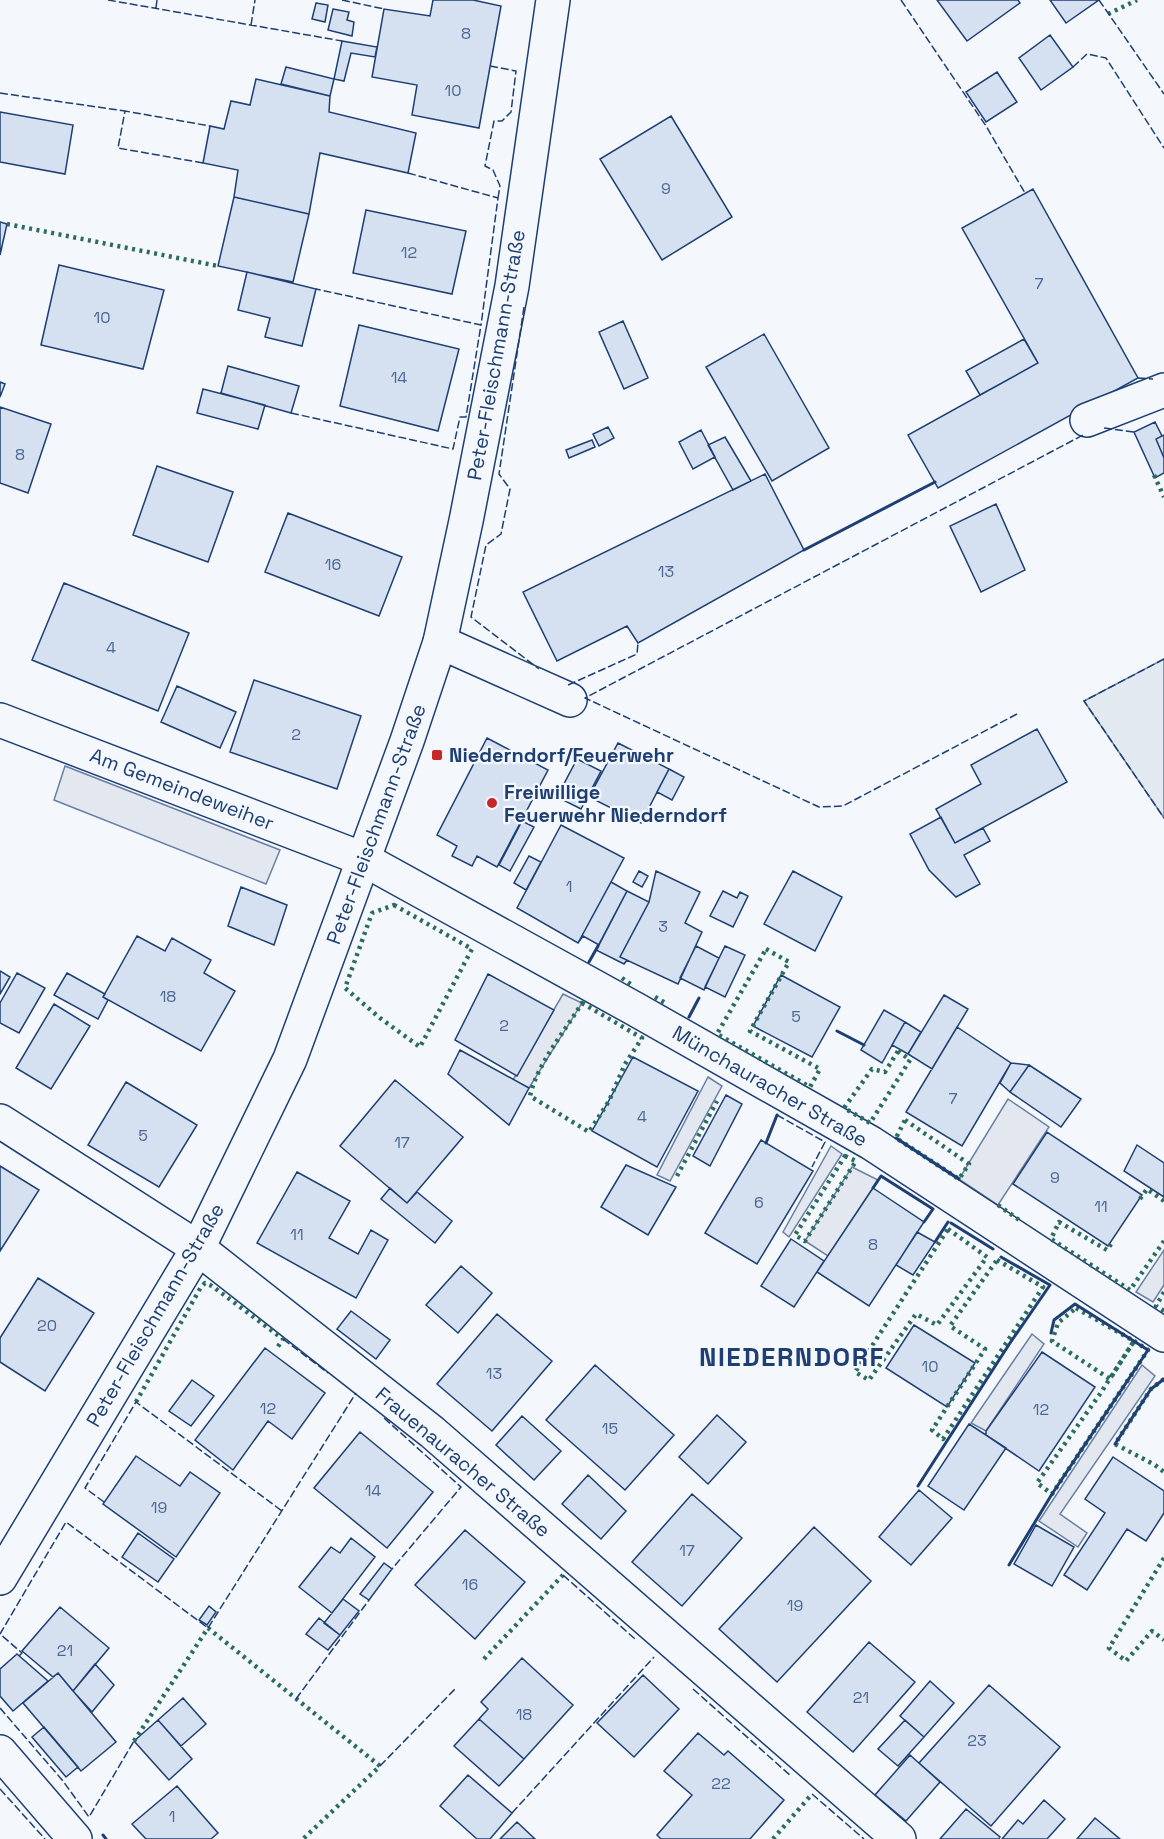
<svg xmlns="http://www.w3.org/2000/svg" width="1164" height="1839" font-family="'Space Grotesk',sans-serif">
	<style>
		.green { fill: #e3e9f0; stroke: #687fa3; stroke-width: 1.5 }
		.parking { fill: #e3e8f0; stroke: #687fa3; stroke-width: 1.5 }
		.building { fill: #d5e0f0; stroke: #1d3f73; stroke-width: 1.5 }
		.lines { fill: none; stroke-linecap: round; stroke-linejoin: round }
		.street-casing { stroke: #1d3f73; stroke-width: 36 }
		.secondary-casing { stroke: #1d3f73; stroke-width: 36 }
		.street { stroke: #f4f7fb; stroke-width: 33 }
		.secondary { stroke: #f4f7fb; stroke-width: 33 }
		.hedge { stroke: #2c6c60; stroke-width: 4.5; stroke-dasharray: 3 4.5; stroke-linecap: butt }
		.fence { stroke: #1d3f73; stroke-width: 1.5; stroke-dasharray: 8 3; stroke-linecap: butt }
		.wall { stroke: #1d3f73; stroke-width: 3 }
		.poi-dot { fill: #c62828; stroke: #f4f7fb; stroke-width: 2 }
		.labels { text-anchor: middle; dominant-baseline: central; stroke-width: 4.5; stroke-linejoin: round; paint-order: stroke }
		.number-label { font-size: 16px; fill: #4b6792 }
		.street-label { font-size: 20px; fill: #1d3f73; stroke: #f4f7fb }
		.poi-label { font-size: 20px; font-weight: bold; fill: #1d3f73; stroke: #f4f7fb; text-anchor: start }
		.district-label { font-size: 26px; font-weight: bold; letter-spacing: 1.5px; fill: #1d3f73; stroke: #f4f7fb }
	</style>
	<rect width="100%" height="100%" fill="#f4f7fb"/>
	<path class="green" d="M 1164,659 L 1164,818 L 1084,701 Z"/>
	<path class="parking" d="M 65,766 L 280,850 L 266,884 L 54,800 Z
		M 563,994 L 582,1003 L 529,1088 L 513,1080 Z
		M 708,1077 L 722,1086 L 670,1181 L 657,1175 Z
		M 1008,1099 L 1049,1127 L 998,1205 L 959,1179 Z
		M 831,1146 L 842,1154 L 789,1237 L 783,1232 Z
		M 852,1167 L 878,1180 L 828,1256 L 805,1241 Z
		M 1164,1250 L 1164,1285 L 1153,1302 L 1136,1292 Z
		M 1032,1334 L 1044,1344 L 986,1431 L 971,1423 Z
		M 1142,1365 L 1155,1376 L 1060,1514 L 1087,1533 L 1078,1547 L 1039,1521 Z"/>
	<path class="building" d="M 433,0 L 473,0 L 501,6 L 479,128 L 412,115 L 417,85 L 372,77 L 384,9 L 430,16 Z
		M 937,0 L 1018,0 L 1020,3 L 967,41 Z
		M 1050,0 L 1099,0 L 1066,23 Z
		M 316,3 L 328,5 L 325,22 L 312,19 Z
		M 333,9 L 349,12 L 347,20 L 354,22 L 352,36 L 328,30 Z
		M 1050,35 L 1073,67 L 1041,90 L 1019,58 Z
		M 342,41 L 377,47 L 375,57 L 351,53 L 344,81 L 334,79 Z
		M 286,67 L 334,79 L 330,96 L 281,84 Z
		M 997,72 L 1017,102 L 986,122 L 966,92 Z
		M 256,79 L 330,96 L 329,112 L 416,133 L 408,173 L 320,153 L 309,214 L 234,197 L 238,170 L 203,163 L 210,126 L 224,129 L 231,101 L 250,105 Z
		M 0,112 L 73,125 L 65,174 L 0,162 Z
		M 671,116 L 732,217 L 662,260 L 600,159 Z
		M 1033,189 L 1138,378 L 938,488 L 908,435 L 1038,363 L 962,228 Z
		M 234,197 L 309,214 L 293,282 L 218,266 Z
		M 366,210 L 466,231 L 452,294 L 353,273 Z
		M 0,222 L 7,224 L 0,255 Z
		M 59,265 L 164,290 L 143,369 L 41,345 Z
		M 247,272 L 316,289 L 302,346 L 265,337 L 270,318 L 238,310 Z
		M 623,321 L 648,378 L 624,389 L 599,332 Z
		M 359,325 L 459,349 L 438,431 L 340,406 Z
		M 764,334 L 829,448 L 772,481 L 706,367 Z
		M 1024,339 L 1038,363 L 980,395 L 966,371 Z
		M 228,366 L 299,386 L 291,413 L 221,393 Z
		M 0,382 L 5,384 L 0,397 Z
		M 203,389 L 265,405 L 258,429 L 197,413 Z
		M 0,407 L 51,424 L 28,493 L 0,483 Z
		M 1155,422 L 1162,436 L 1156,439 L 1164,458 L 1164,473 L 1155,478 L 1134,432 Z
		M 608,427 L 614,438 L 599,446 L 593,434 Z
		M 701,430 L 715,457 L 693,469 L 679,442 Z
		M 1164,435 L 1164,458 L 1156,439 Z
		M 725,437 L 751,481 L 733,490 L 708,445 Z
		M 592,440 L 595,447 L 569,458 L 566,450 Z
		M 157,466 L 233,492 L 208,562 L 133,535 Z
		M 765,474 L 804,550 L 638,643 L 627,626 L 557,661 L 523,592 Z
		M 996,504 L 1025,570 L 981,592 L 950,526 Z
		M 288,513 L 402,557 L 379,616 L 265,572 Z
		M 64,583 L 189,633 L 158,711 L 32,660 Z
		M 254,680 L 361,716 L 337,789 L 230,752 Z
		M 177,686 L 236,712 L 220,748 L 161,722 Z
		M 1037,729 L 1067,782 L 955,843 L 936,809 L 981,784 L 971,765 Z
		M 487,738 L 548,770 L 497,867 L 477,856 L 472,866 L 452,856 L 457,846 L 437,835 Z
		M 618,743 L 669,769 L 641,823 L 589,797 Z
		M 577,759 L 601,771 L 581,809 L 557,797 Z
		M 669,769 L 684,777 L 672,800 L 657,792 Z
		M 941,817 L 955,843 L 983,828 L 990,841 L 964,855 L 980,884 L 956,897 L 929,870 L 910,834 Z
		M 522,821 L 534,827 L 510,871 L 499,865 Z
		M 561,825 L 624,858 L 578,943 L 517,908 Z
		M 529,856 L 541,862 L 526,890 L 514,883 Z
		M 639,871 L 648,876 L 642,887 L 633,882 Z
		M 656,871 L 700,892 L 685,923 L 702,932 L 678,984 L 620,957 L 649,902 Z
		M 793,871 L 842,897 L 815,951 L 764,924 Z
		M 611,882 L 627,891 L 599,945 L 583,936 L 578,943 Z
		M 241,887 L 287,905 L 274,945 L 228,926 Z
		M 627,891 L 649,902 L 620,957 L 627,960 L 624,964 L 596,950 Z
		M 723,891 L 737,898 L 740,892 L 748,896 L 733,927 L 710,916 Z
		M 137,936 L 165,951 L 172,938 L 211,960 L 204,973 L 235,991 L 201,1051 L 103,997 Z
		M 696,946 L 719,958 L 704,990 L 680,978 Z
		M 725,946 L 745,955 L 725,997 L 705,987 Z
		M 0,971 L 10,977 L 0,994 Z
		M 17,973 L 45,988 L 19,1033 L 0,1023 L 0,1003 Z
		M 67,973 L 105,994 L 103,997 L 108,1000 L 98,1019 L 54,995 Z
		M 488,974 L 554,1010 L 517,1076 L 455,1040 Z
		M 781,975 L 840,1007 L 812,1057 L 753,1026 Z
		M 944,995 L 968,1009 L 932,1069 L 908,1054 Z
		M 54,1004 L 90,1026 L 51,1089 L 16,1068 Z
		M 884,1010 L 905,1022 L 882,1063 L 861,1050 Z
		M 905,1022 L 921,1032 L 908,1054 L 892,1045 Z
		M 957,1027 L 1011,1063 L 962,1146 L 906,1112 Z
		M 460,1050 L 529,1088 L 509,1125 L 448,1074 Z
		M 633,1057 L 698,1091 L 657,1167 L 592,1131 Z
		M 1011,1063 L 1029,1065 L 1010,1092 L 1000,1083 Z
		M 1029,1065 L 1081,1099 L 1061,1127 L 1010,1092 Z
		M 395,1080 L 463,1137 L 407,1203 L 340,1146 Z
		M 126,1082 L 197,1125 L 159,1187 L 88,1145 Z
		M 726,1095 L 742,1104 L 710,1166 L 693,1156 Z
		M 1047,1132 L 1142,1195 L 1108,1246 L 1013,1184 Z
		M 761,1140 L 813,1171 L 757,1264 L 705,1233 Z
		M 1137,1145 L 1164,1163 L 1164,1197 L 1124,1171 Z
		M 626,1165 L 676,1187 L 648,1235 L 601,1207 Z
		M 0,1166 L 39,1190 L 0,1251 Z
		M 297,1172 L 350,1201 L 329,1238 L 358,1254 L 371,1230 L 388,1240 L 356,1298 L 257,1243 Z
		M 390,1188 L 407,1203 L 417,1192 L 452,1221 L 435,1243 L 381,1199 Z
		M 873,1188 L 924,1222 L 869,1306 L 817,1272 Z
		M 917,1232 L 935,1242 L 913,1275 L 896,1265 Z
		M 791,1239 L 824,1261 L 794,1307 L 761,1286 Z
		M 461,1266 L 492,1293 L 458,1333 L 426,1305 Z
		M 38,1278 L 94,1313 L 45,1391 L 0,1362 L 0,1338 Z
		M 351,1311 L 390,1340 L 376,1359 L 337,1329 Z
		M 497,1314 L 552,1361 L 492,1431 L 437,1384 Z
		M 914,1325 L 975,1363 L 947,1407 L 886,1368 Z
		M 265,1348 L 325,1393 L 292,1439 L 268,1421 L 233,1470 L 195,1440 Z
		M 1042,1352 L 1095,1387 L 1039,1471 L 986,1435 L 986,1431 Z
		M 595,1365 L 674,1435 L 625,1490 L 546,1420 Z
		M 192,1380 L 214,1396 L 191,1426 L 169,1411 Z
		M 717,1415 L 746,1442 L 708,1484 L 679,1457 Z
		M 522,1416 L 561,1451 L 534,1480 L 496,1445 Z
		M 969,1424 L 1006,1448 L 964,1510 L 928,1486 Z
		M 360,1432 L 433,1492 L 387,1548 L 314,1488 Z
		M 136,1456 L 180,1486 L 190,1472 L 220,1493 L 176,1557 L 103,1504 Z
		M 1113,1457 L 1164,1491 L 1164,1513 L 1146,1541 L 1127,1529 L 1087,1590 L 1064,1575 L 1105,1513 L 1085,1499 Z
		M 588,1475 L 626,1511 L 601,1539 L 562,1504 Z
		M 919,1490 L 952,1518 L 911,1565 L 879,1537 Z
		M 692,1494 L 742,1538 L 682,1606 L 632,1562 Z
		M 1036,1525 L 1074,1547 L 1052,1586 L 1014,1564 Z
		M 814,1527 L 871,1581 L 777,1682 L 719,1629 Z
		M 465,1530 L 525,1582 L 475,1639 L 415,1585 Z
		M 138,1533 L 174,1559 L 158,1582 L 122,1557 Z
		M 351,1538 L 375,1557 L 332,1613 L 299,1587 L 331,1547 L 340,1553 Z
		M 384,1563 L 392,1569 L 369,1600 L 360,1594 Z
		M 343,1599 L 359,1611 L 340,1635 L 324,1623 Z
		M 209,1606 L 216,1612 L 207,1625 L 199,1620 Z
		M 60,1607 L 109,1648 L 73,1691 L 58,1673 L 53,1677 L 22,1651 Z
		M 319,1618 L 340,1635 L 328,1650 L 306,1634 Z
		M 869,1642 L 915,1682 L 853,1752 L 807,1712 Z
		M 17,1654 L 48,1681 L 13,1711 L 0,1696 L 0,1669 Z
		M 522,1658 L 573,1705 L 524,1759 L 479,1719 L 488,1709 L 481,1702 Z
		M 95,1664 L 114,1685 L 92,1712 L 73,1691 Z
		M 58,1673 L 116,1742 L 81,1771 L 23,1703 Z
		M 643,1675 L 679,1709 L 634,1757 L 597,1723 Z
		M 930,1681 L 954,1703 L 924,1737 L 900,1716 Z
		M 989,1685 L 1060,1747 L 991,1826 L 919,1763 Z
		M 183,1698 L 206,1724 L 181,1746 L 158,1720 Z
		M 479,1719 L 524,1759 L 499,1786 L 454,1746 Z
		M 158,1720 L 192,1759 L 169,1780 L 134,1741 Z
		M 905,1720 L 924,1737 L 898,1766 L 878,1749 Z
		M 44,1727 L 78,1767 L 66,1777 L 32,1737 Z
		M 698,1733 L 724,1755 L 728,1751 L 784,1800 L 750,1839 L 661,1839 L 657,1835 L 692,1795 L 664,1771 Z
		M 910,1755 L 940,1782 L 906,1821 L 875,1795 Z
		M 468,1775 L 512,1813 L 490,1839 L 477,1839 L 440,1806 Z
		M 177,1786 L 218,1833 L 211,1839 L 146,1839 L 132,1824 Z
		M 1044,1800 L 1065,1819 L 1047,1839 L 1002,1839 L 1018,1820 L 1023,1824 Z
		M 966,1809 L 1000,1837 L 999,1839 L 940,1839 Z
		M 1095,1818 L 1120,1839 L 1077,1839 Z
		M 517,1822 L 535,1839 L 500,1839 Z"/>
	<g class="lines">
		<defs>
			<path id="street" d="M 1087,420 L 1164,390
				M 440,642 L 570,700
				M 0,720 L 363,859 L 635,1009 L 871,1143 L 1164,1335
				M 0,1121 L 198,1248 L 432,1432 L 899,1839
				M 0,1752 L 75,1839"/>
			<path id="secondary" d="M 0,1578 L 198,1248 L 290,1059 L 407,741 L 440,642 L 466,521 L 512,286 L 553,0"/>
		</defs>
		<use href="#street" class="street-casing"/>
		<use href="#secondary" class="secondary-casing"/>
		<use href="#street" class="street"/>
		<use href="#secondary" class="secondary"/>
		<path class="hedge" d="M 1108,14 L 1137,0
			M 7,224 L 218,266
			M 1154,475 L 1164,497
			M 394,905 L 472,949 L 420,1047 L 380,1018 L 345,988 L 372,913 Z
			M 766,949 L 789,962 L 750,1031 L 820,1069 L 810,1087 L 717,1034 Z
			M 622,978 L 633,986
			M 655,997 L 667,1004
			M 582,1003 L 642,1038 L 625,1064 L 609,1101 L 589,1132 L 530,1096 C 537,1064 565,1031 582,1003 Z
			M 898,1051 L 910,1060 L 870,1123 L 844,1108 L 872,1069 L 885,1072 Z
			M 905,1120 L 969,1164 L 959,1179 L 896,1138 Z
			M 845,1156 L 856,1161 L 805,1241 L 795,1235 Z
			M 677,1176 L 717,1101
			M 1140,1199 L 1147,1189 L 1164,1201
			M 998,1205 L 1022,1222
			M 948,1229 L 987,1257 L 937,1325 L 916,1314 L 869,1380 L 855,1372 Z
			M 1111,1244 L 1107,1250 L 1059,1222 L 1051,1239 L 1130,1290 L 1164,1241
			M 997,1260 L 1043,1287 L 943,1439 L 932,1430 L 985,1349 L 950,1326 Z
			M 1164,1292 L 1156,1306 L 1164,1311
			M 1076,1308 L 1134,1341 L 1110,1379 L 1052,1341 L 1058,1323 Z
			M 1134,1341 L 1148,1350 L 1052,1494 L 1037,1483 L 1100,1394 Z
			M 1164,1379 L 1151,1389 L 1115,1444 L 1155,1465 L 1164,1472
			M 136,1402 L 201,1287 L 205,1283 L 212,1286 L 283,1339 L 277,1348
			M 1164,1558 L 1109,1648 L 1126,1661 L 1152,1631 L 1164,1640
			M 484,1659 L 563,1575
			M 134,1741 L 208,1628 L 380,1766 L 303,1839
			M 773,1839 L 812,1794"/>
		<path class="fence" d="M 108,0 L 342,41
			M 342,0 L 384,9
			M 901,0 L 986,126 L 1025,193
			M 1099,0 L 1164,94
			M 156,8 L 157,0
			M 251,25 L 255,0
			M 490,66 L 516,71 L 511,112 L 502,121 L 494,121 L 485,166 L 493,170 L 500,186 L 498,198
			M 1073,67 L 1087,54 L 1106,58 L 1164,148
			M 0,93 L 125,111
			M 203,163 L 118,148 L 125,111 L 210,126
			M 408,173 L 498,198 L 481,325
			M 524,307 L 499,474 L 510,489 L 501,534 L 486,545 L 471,617 L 539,669
			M 1138,378 L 1153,379
			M 291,413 L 453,449 L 460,417 L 466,417 L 481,325 L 316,289
			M 1104,428 L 1134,432
			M 1164,659 L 1084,701 L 1164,818
			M 568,685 L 637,654 L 638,643
			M 1017,714 L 843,806 L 819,807 L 585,698 L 1085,434
			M 777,1115 L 825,1142 L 812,1167
			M 283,1339 L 328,1373
			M 384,1418 L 461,1487 L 392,1569
			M 104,1502 L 85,1488 L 136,1402 L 282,1511
			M 563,1575 L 635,1639
			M 19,1656 L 22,1653 L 0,1634 L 66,1522 L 208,1628 L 356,1393
			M 693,1689 L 791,1776
			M 296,1699 L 369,1600
			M 0,1708 L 63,1781 L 89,1817 L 134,1741
			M 380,1766 L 456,1688
			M 0,1789 L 45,1839
			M 812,1794 L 864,1839
			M 512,1813 L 654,1657"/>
		<path class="wall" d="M 804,550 L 935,482
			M 589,962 L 598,946
			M 689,1017 L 699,998
			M 837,1031 L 864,1045
			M 896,1138 L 959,1179
			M 766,1143 L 777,1115
			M 873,1188 L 881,1176 L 933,1209 L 924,1222
			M 951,1223 L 993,1249
			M 935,1242 L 948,1222
			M 1115,1444 L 1151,1389 L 1164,1379
			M 918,1486 L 1010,1343 L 1050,1285 L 1001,1257
			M 1009,1565 L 1052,1494 L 1148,1350 L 1075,1304 L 1054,1320 L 1051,1333
			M 103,1835 L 106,1839"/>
	</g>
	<g class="poi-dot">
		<rect x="431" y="749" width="12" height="12" rx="3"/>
		<circle cx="492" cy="803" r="6"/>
	</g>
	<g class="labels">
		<g class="number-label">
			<text x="466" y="33">8</text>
			<text x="453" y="90">10</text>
			<text x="666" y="188">9</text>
			<text x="409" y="252">12</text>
			<text x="1039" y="283">7</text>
			<text x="102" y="317">10</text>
			<text x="399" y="377">14</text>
			<text x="20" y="454">8</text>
			<text x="333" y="564">16</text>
			<text x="666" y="571">13</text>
			<text x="111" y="647">4</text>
			<text x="296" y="734">2</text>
			<text x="569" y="886">1</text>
			<text x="663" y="926">3</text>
			<text x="168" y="996">18</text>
			<text x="796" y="1016">5</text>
			<text x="504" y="1025">2</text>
			<text x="953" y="1098">7</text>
			<text x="642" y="1116">4</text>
			<text x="143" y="1135">5</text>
			<text x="402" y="1142">17</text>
			<text x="1055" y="1177">9</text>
			<text x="759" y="1202">6</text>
			<text x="1101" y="1206">11</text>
			<text x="297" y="1234">11</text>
			<text x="873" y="1244">8</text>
			<text x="47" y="1325">20</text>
			<text x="930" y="1366">10</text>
			<text x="494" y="1373">13</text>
			<text x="268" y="1408">12</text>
			<text x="1041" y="1409">12</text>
			<text x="610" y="1428">15</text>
			<text x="373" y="1490">14</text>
			<text x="159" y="1507">19</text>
			<text x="687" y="1550">17</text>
			<text x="470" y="1584">16</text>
			<text x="795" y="1605">19</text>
			<text x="65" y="1650">21</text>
			<text x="861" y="1697">21</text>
			<text x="524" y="1714">18</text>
			<text x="977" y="1740">23</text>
			<text x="721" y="1783">22</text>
			<text x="172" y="1816">1</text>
		</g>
		<g class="street-label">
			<text transform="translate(496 355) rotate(-80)">Peter-Fleischmann-Straße</text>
			<text transform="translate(182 789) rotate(21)">Am Gemeindeweiher</text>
			<text transform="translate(376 824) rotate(-70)">Peter-Fleischmann-Straße</text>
			<text transform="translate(770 1086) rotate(30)">Münchauracher Straße</text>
			<text transform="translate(155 1315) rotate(-60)">Peter-Fleischmann-Straße</text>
			<text transform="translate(463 1462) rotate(40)">Frauenauracher Straße</text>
		</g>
		<g class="poi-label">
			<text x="449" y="755">Niederndorf/Feuerwehr</text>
			<text x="504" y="792">Freiwillige<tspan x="504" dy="23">Feuerwehr Niederndorf</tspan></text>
		</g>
		<g class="district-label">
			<text x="792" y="1357">NIEDERNDORF</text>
		</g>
	</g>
</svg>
